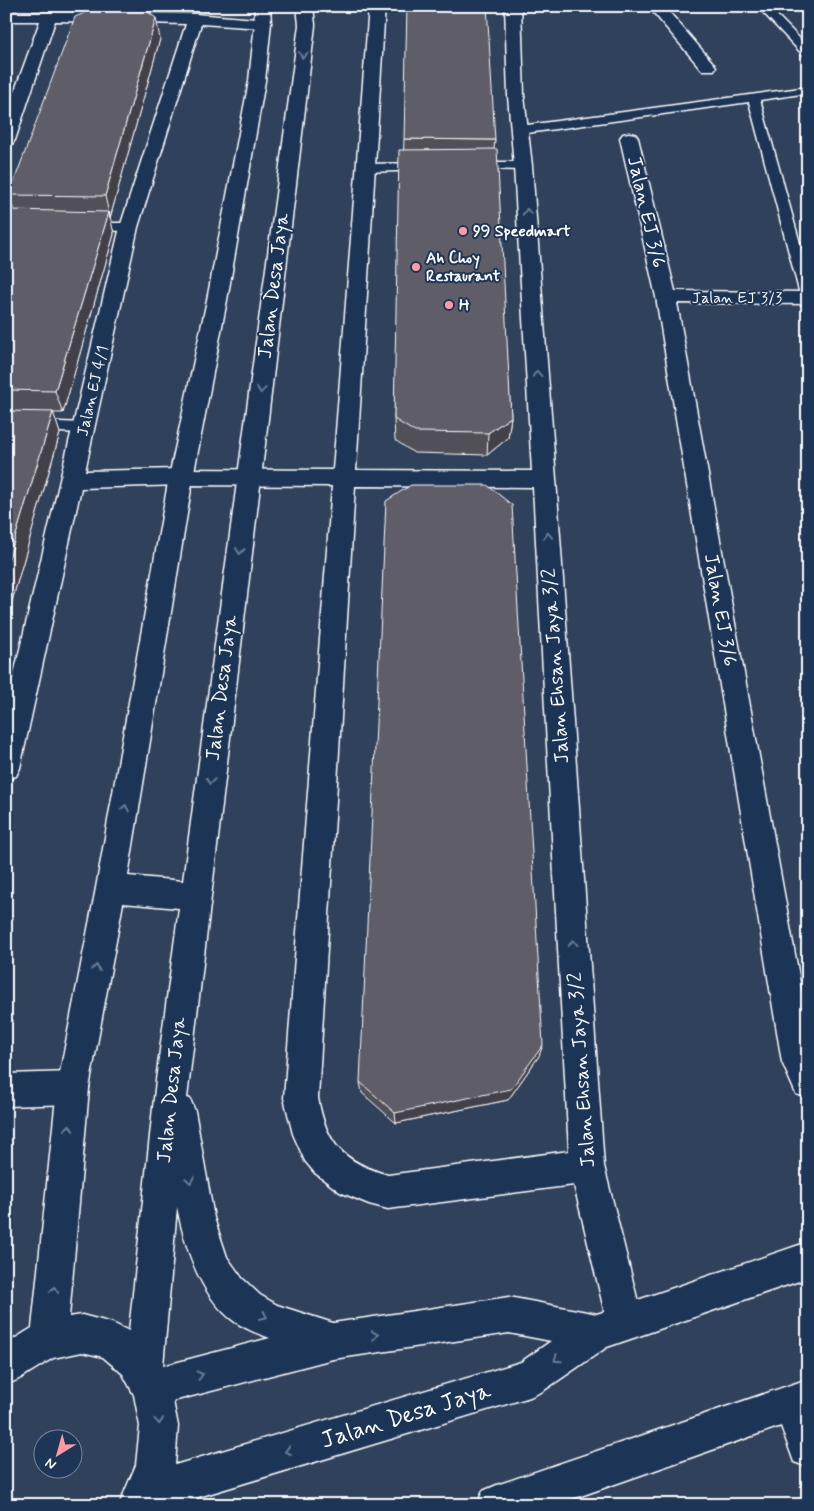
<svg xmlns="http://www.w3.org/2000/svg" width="814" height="1511" font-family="Mynerve,sans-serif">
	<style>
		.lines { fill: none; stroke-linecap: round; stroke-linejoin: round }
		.lane-casing { stroke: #fff; stroke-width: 3 }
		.street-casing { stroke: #fff; stroke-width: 3 }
		.secondary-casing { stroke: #fff; stroke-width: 3 }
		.lane { fill: #1d3557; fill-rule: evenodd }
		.street { fill: #1d3557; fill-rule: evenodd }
		.secondary { fill: #1d3557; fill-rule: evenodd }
		.wall { fill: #515059; stroke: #fff }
		.shaded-wall { fill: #424149; stroke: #fff }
		.building { fill: #5e5d68; stroke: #fff }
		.oneway { stroke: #6c7c92 }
		.poi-dot { fill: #ff9aa2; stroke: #1d3557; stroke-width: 2 }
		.labels { text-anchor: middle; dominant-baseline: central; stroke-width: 4; stroke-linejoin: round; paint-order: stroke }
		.far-poi-label { font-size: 16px; font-weight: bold; fill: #fff; stroke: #1d3557; text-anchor: start }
		.far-street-label { font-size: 16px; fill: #fff; stroke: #1d3557 }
		.street-label { font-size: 20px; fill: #fff; stroke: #1d3557 }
		.near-street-label { font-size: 24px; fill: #fff; stroke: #1d3557 }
	</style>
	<rect width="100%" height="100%" fill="#30415c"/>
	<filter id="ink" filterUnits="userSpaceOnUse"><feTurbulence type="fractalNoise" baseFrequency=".02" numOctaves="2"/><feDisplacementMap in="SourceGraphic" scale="10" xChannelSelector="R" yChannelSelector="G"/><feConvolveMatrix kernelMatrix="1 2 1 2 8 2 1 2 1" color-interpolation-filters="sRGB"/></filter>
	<g filter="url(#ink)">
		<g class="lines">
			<defs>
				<path id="lane" d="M 757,6 L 768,6 L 808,47 L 808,57 L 804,56 Z
					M 808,87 L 808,93 L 760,100 L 808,272 L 808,302 L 801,298 L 749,102 L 520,134 L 514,130 L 520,126 Z
					M 472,162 L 523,162 L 529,166 L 523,170 L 468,169 L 466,166 L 468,163 Z
					M 425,163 L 429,164 L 431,167 L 429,170 L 365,172 L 359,168 L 365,164 Z
					M 88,223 L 129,223 L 135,227 L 129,231 L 83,230 L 82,227 Z
					M 6,420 L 85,423 L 90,424 L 93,428 L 90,432 L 85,433 L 6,430 Z"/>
				<path id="street" d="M 369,6 L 385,6 L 356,470 L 532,471 L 514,166 L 508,96 L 505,6 L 521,6 L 524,96 L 532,166 L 556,479 L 604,1166 L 643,1322 L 638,1335 L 625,1340 L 612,1335 L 607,1322 L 574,1185 L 388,1209 L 369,1204 L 340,1192 L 315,1173 L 305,1161 L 293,1134 L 284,1098 L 332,486 L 181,485 L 81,488 L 20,768 L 16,776 L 6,780 L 6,708 L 120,227 L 186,24 L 55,21 L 15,140 L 12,144 L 6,145 L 6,115 L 40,21 L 6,21 L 6,11 L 195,14 L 269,20 L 271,23 L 269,26 L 263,28 L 201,24 L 138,227 L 85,471 L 181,469 L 333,470 ZM 355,486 L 533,487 L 569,1151 L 388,1175 C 343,1162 326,1144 318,1098 Z
					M 648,6 L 664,6 L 714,64 L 716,67 L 714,70 L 702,70 Z
					M 629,133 L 635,134 L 638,138 L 675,291 L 808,292 L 808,304 L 677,303 L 808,1026 L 808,1098 L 796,1094 L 782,1062 L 656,297 L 620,138 L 623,134 Z
					M 73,1072 L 85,1076 L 89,1088 L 85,1100 L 73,1104 L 6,1106 L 6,1074 Z
					M 808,1379 L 808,1467 L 794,1462 L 781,1426 L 555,1505 L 477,1505 L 483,1491 L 497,1485 Z"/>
				<path id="secondary" d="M 254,6 L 270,6 L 271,23 L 265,81 L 227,300 L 193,477 L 128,876 L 183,881 L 299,25 L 297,6 L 313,6 L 315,25 L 187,1098 L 190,1099 L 195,1111 L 214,1218 L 227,1257 L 242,1278 L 260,1295 L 277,1305 L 333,1323 L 509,1297 L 597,1314 L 808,1242 L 808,1278 L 607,1347 L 543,1391 L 530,1397 L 172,1505 L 119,1505 L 136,1465 L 140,1426 L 134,1395 L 123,1374 L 103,1357 L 82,1352 L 53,1358 L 19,1379 L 6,1385 L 6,1344 L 32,1328 L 57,1088 L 96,888 L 169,477 L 207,300 L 249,81 L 255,23 ZM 123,903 L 179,908 L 156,1080 L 129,1331 L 112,1323 L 82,1315 L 69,1317 L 89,1088 ZM 177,1207 C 185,1247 200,1297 235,1322 C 246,1329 258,1334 270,1338 L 163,1366 ZM 509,1333 L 551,1341 L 521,1362 L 175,1465 L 178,1426 L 173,1401 L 333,1359 Z"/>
			</defs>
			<use href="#lane" class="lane-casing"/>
			<use href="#street" class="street-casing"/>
			<use href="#secondary" class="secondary-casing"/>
			<use href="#lane" class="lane"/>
			<use href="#street" class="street"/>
			<use href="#secondary" class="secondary"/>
		</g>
		<path class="wall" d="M 160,39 L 110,218 L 114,234 L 63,413 L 53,413 L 60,433 L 6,622 L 6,219 L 14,210 L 9,195 Z
			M 404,139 L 495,140 L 494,149 L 511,417 L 508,438 L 487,455 L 414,453 L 395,440 L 394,419 Z
			M 539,1056 L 508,1100 L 396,1123 L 362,1093 L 360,1082 Z"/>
		<path class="shaded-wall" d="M 156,18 L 160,39 L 110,218 L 105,196 Z
			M 109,212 L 114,234 L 63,413 L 55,391 Z
			M 53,412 L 60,433 L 6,622 L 6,568 Z
			M 511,417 L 508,438 L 487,455 L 488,433 Z
			M 543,1045 L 539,1056 L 508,1100 L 396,1123 L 395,1113 Z"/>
		<path class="building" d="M 407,6 L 487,6 L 495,140 L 404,139 Z
			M 144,9 L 156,18 L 105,196 L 9,195 L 75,17 L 91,10 Z
			M 497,149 L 511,417 L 488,433 L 415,432 L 394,419 L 399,150 Z
			M 10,210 L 109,212 L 55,391 L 6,390 L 6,219 Z
			M 6,411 L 53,412 L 6,568 Z
			M 411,485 L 487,485 L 512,505 L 543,1045 L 511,1089 L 395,1113 L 360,1082 L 386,501 Z"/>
		<defs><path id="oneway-chevron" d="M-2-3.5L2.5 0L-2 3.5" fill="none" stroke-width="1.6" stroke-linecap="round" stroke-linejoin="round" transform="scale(1.25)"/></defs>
		<g class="oneway">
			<use href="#oneway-chevron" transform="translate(303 55) rotate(96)"/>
			<use href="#oneway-chevron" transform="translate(527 212) rotate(-94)"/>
			<use href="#oneway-chevron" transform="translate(537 374) rotate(-94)"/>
			<use href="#oneway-chevron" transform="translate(261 390) rotate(98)"/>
			<use href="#oneway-chevron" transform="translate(548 536) rotate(-94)"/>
			<use href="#oneway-chevron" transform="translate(240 551) rotate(97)"/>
			<use href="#oneway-chevron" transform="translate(210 781) rotate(97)"/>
			<use href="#oneway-chevron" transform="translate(125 808) rotate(-80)"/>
			<use href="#oneway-chevron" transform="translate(573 943) rotate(-94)"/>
			<use href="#oneway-chevron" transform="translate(96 968) rotate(-79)"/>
			<use href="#oneway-chevron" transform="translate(69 1128) rotate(-85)"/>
			<use href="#oneway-chevron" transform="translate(190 1180) rotate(80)"/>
			<use href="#oneway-chevron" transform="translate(54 1290) rotate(-85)"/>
			<use href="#oneway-chevron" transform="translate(264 1316) rotate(25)"/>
			<use href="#oneway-chevron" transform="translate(375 1335) rotate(-8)"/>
			<use href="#oneway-chevron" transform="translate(557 1359) rotate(145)"/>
			<use href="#oneway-chevron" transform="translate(200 1375) rotate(-14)"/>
			<use href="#oneway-chevron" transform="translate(159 1421) rotate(86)"/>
			<use href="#oneway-chevron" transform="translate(288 1451) rotate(163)"/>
		</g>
	</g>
	<g class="poi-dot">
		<circle cx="463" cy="231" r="5"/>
		<circle cx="416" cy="267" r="5"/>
		<circle cx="449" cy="305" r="5"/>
	</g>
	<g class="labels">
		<g class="far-poi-label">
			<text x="473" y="231">99 Speedmart</text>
			<text x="426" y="258">Ah Choy<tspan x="426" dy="18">Restaurant</tspan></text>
			<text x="459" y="305">H</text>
		</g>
		<g class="far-street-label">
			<text x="737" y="298">Jalan EJ 3/3</text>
			<text transform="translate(93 391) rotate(-77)">Jalan EJ 4/1</text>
		</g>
		<g class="street-label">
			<text transform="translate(646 212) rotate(77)">Jalan EJ 3/6</text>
			<text transform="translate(274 286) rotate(-83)">Jalan Desa Jaya</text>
			<text transform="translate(720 610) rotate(80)">Jalan EJ 3/6</text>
			<text transform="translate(556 666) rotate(-94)">Jalan Ehsan Jaya 3/2</text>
			<text transform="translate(222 688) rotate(-83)">Jalan Desa Jaya</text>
			<text transform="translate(582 1070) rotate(-94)">Jalan Ehsan Jaya 3/2</text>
			<text transform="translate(172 1090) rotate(-84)">Jalan Desa Jaya</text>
		</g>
		<g class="near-street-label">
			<text transform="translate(406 1416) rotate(-17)">Jalan Desa Jaya</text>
		</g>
	</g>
	<rect width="814" height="1511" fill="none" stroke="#1d3557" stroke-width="25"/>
	<rect x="12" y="12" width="789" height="1486" fill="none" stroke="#fff" stroke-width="2" filter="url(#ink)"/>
	<g transform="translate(58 1454) rotate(217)"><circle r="24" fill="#1d3557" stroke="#77869a"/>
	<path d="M0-4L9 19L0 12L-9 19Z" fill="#ff9aa2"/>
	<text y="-8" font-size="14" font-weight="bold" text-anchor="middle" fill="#ffffff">N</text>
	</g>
</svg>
